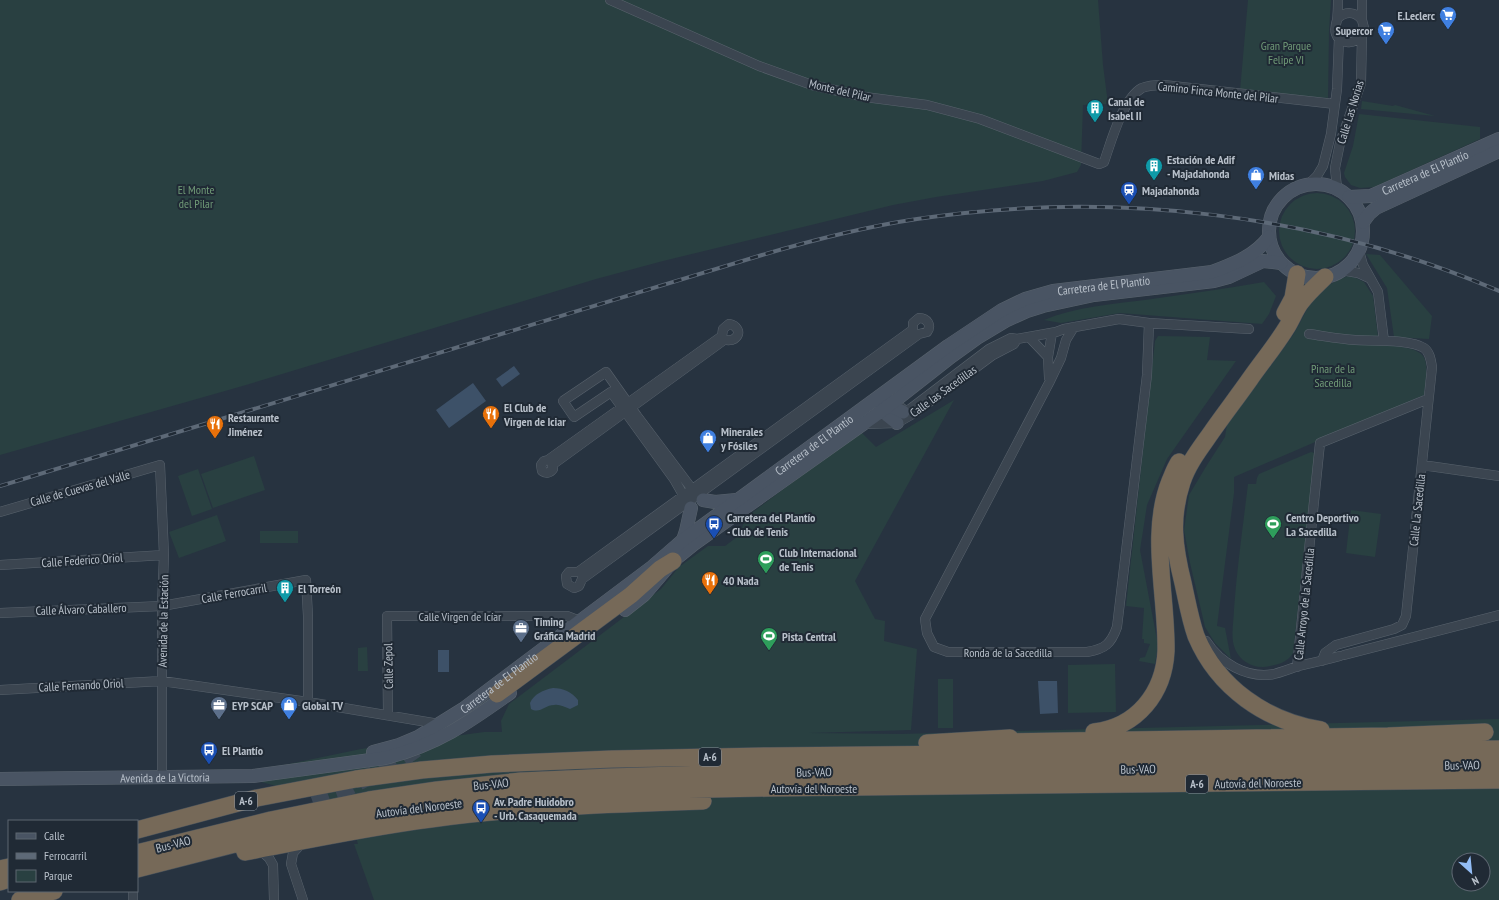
<svg xmlns="http://www.w3.org/2000/svg" width="1499" height="900" font-family="'PT Sans Narrow',sans-serif">
	<style>
		.green { fill: #294041; fill-rule: evenodd }
		.water { fill: #3d5168 }
		.lines { fill: none; stroke-linecap: round; stroke-linejoin: round }
		.highway-tunnel { stroke: #3d4855; stroke-width: 17; stroke-dasharray: 17 8; stroke-linecap: butt }
		.street-casing { stroke: #59636d; stroke-width: 10 }
		.secondary-casing { stroke: #59636d; stroke-width: 14 }
		.highway-casing { stroke: #46505a; stroke-width: 18 }
		.street { stroke: #3b4550; stroke-width: 9 }
		.secondary { stroke: #495463; stroke-width: 13 }
		.highway { stroke: #766958; stroke-width: 17 }
		.rail-casing { stroke: #5d6977; stroke-width: 4 }
		.rail { stroke: #202a35; stroke-width: 2.5; stroke-dasharray: 8; stroke-linecap: butt }
		.labels { text-anchor: middle; dominant-baseline: central; stroke-width: 4; stroke-linejoin: round; paint-order: stroke }
		.shield { fill: #202a35; stroke: #8a939d; stroke-width: 1 }
		.shield-label { font-size: 11px; font-weight: bold; fill: #b8c0ca }
		.poi-label { font-size: 12px; font-weight: bold; fill: #b8c0ca; stroke: #202a35; text-anchor: start }
		.park-label { font-size: 12px; fill: #709a77; stroke: #202a35 }
		.street-label { font-size: 12px; fill: #b8c0ca; stroke: #202a35 }
	</style>
	<rect width="100%" height="100%" fill="#273340"/>
	<path class="green" d="M 0,0 L 1098,0 L 1103,65 L 1108,104 L 1083,105 L 1081,165 L 1077,172 L 1043,181 L 936,197 L 893,205 L 663,261 L 596,279 L 246,385 L 0,455 Z
		M 1248,0 L 1331,0 L 1329,31 L 1328,98 L 1240,91 Z
		M 1362,101 L 1393,106 L 1395,105 L 1435,116 L 1361,109 Z
		M 1359,114 L 1480,127 L 1480,139 L 1374,187 L 1360,188 L 1351,185 L 1345,177 L 1344,173 L 1353,146 Z
		M1279 231a38 38 0 1 1 76 0a38 38 0 1 1-76 0Z
		M 1366,254 L 1380,255 L 1432,316 L 1429,339 L 1394,337 L 1387,288 Z
		M 1348,276 L 1356,278 L 1364,282 L 1373,296 L 1379,345 C 1391,346 1422,346 1425,360 C 1428,370 1425,385 1424,395 L 1234,477 L 1234,493 L 1217,626 L 1225,628 L 1231,659 L 1215,643 L 1205,627 L 1190,563 L 1184,530 L 1189,495 L 1207,465 L 1225,437 L 1227,424 C 1249,394 1272,365 1293,335 C 1302,321 1308,303 1321,291 C 1328,284 1338,280 1348,276 Z
		M 1264,282 L 1276,296 L 1269,314 L 1262,324 L 1120,313 L 1061,323 L 1044,320 C 1075,307 1112,304 1145,300 C 1185,294 1224,289 1264,282 Z
		M 1158,336 L 1210,337 L 1207,360 L 1236,361 L 1167,459 L 1147,505 L 1140,550 L 1158,645 L 1155,664 L 1139,661 L 1140,658 L 1145,657 L 1150,644 L 1144,643 L 1144,639 L 1142,639 L 1144,608 L 1126,606 L 1155,341 Z
		M 954,400 L 855,581 L 875,619 L 885,621 L 884,641 L 917,649 L 911,730 L 809,733 L 900,734 L 1499,719 L 1499,900 L 374,900 L 354,844 L 358,844 L 346,805 L 236,775 L 361,749 L 484,732 L 502,732 L 501,721 L 509,704 L 661,589 L 679,567 L 708,546 L 725,546 L 741,534 L 744,519 L 860,431 L 876,447 ZM 1459,860 L 1483,860 L 1483,884 L 1459,884 Z
		M 1311,452 L 1315,453 L 1293,653 C 1288,662 1279,664 1270,666 C 1256,670 1240,662 1235,649 C 1230,637 1234,621 1234,609 C 1237,567 1243,526 1248,484 L 1256,484 L 1257,478 L 1259,474 Z
		M 254,456 L 265,490 L 213,508 L 201,474 Z
		M 198,469 L 212,509 L 192,516 L 178,476 Z
		M 1351,510 L 1381,514 L 1375,557 L 1346,553 Z
		M 217,515 L 226,541 L 179,558 L 169,532 Z
		M 260,531 L 298,531 L 298,543 L 260,543 Z
		M 367,647 L 368,671 L 358,671 L 358,648 Z
		M 1115,664 L 1116,712 L 1068,713 L 1068,665 Z
		M 938,679 L 953,679 L 953,728 L 938,728 Z"/>
	<path class="water" d="M 514,366 L 520,374 L 502,387 L 496,379 Z
		M 473,383 L 486,401 L 449,428 L 436,410 Z
		M 438,650 L 449,650 L 449,672 L 438,672 Z
		M 1038,681 L 1057,681 L 1058,713 L 1040,714 Z
		M 553,688 C 563,688 572,692 578,700 L 578,705 L 570,709 C 564,707 560,704 554,705 C 545,705 540,714 531,709 L 530,703 C 534,694 543,690 553,688 Z"/>
	<g class="lines">
		<path class="highway-tunnel" d="M 454,723 L 497,694
			M 312,800 L 351,786 L 402,759 L 416,749"/>
		<defs>
			<path id="street" d="M 610,0 L 759,66 L 812,85 L 865,97 L 927,105 L 980,119 L 1099,164 L 1104,162 C 1111,142 1123,98 1142,88 C 1149,85 1157,85 1164,85 L 1335,104
				M 1338,0 C 1338,6 1338,13 1337,20 C 1334,30 1334,40 1347,42 C 1353,43 1358,40 1362,35
				M 1337,19 C 1345,11 1355,11 1362,20
				M 1309,184 L 1317,176 L 1323,166 L 1331,134 L 1337,89 L 1339,38
				M 1337,188 L 1335,168 L 1340,143 L 1361,83 L 1362,35 L 1364,28 L 1362,20 L 1362,0
				M 1359,251 L 1363,265 L 1378,292 L 1384,341
				M 1341,270 L 1358,273 L 1371,279
				M 919,318 C 927,318 932,325 927,332 L 919,334 L 582,579 L 579,586 L 574,588 L 567,584 L 566,576 L 569,572 L 578,572 L 911,331 L 913,329 L 913,323 Z
				M 729,324 C 736,325 743,333 734,339 C 731,341 727,340 724,340 L 552,465 L 553,469 C 550,473 546,474 542,471 L 541,465 L 544,461 L 548,460 L 722,336 L 723,329 Z
				M 1074,327 L 1066,340 L 1061,358 L 1049,383 L 925,619 L 927,633 L 934,647 L 948,652 L 1087,652 C 1105,649 1111,644 1117,627 L 1147,375 L 1149,323
				M 1309,334 C 1324,336 1339,339 1355,340 C 1372,341 1411,339 1424,348 C 1430,352 1431,361 1432,367 L 1406,616 L 1402,625 L 1394,629 L 1336,645 L 1325,653 L 1322,661
				M 1029,337 L 1048,357 L 1049,378
				M 1048,357 L 1052,333
				M 928,403 L 993,355 L 1014,344 L 1017,339
				M 902,408 L 903,412 L 910,409 L 989,349 L 1011,338 L 1017,339 L 1056,332 L 1064,329 L 1119,319 L 1149,323 L 1249,329
				M 864,424 L 897,423 L 918,411
				M 1422,465 L 1499,476
				M 686,500 L 674,479 L 611,392 L 574,417 L 563,401 L 606,372 L 637,416 L 692,489 L 696,492
				M 0,512 L 160,465 L 164,555 L 162,606 L 162,778
				M 0,565 L 164,555
				M 0,613 L 162,606 L 306,580 L 308,616 L 308,702
				M 1206,641 C 1220,663 1247,679 1274,674 C 1282,672 1290,669 1298,666 C 1312,663 1326,660 1340,656
				M 1344,655 L 1499,615
				M 1297,667 L 1320,443 L 1428,399
				M 0,690 L 162,681 L 308,702 L 439,724
				M 388,715 L 387,616 L 567,616 L 580,621
				M 302,843 L 293,853 L 291,864 L 303,900
				M 259,849 L 269,858 L 273,865 L 274,900
				M 133,891 L 133,900"/>
			<g id="secondary">
				<circle cx="1316" cy="231" r="47"/>
				<path id="s1" d="M 1349,197 L 1371,196 L 1499,139"/>
				<path d="M 1363,222 L 1369,214 L 1376,208 L 1499,151"/>
				<path d="M 889,401 L 885,412 L 887,415 L 897,423"/>
				<path d="M 882,406 L 893,407 L 903,412"/>
				<path d="M 703,500 L 715,502 L 736,500"/>
				<path d="M 683,540 L 686,531 L 691,508"/>
				<path d="M 625,610 L 644,595 L 673,561 L 694,544 L 887,407 L 952,356 L 977,338 L 1007,320 L 1027,311 L 1043,306 L 1094,295 L 1214,281 L 1229,277 L 1263,261 L 1281,263"/>
				<path id="s2" d="M 373,752 L 399,745 L 418,737 L 463,709 L 652,567 L 683,540 L 948,346 L 1002,310 L 1025,299 L 1053,291 L 1212,272 C 1233,264 1255,256 1269,237"/>
				<path id="s3" d="M 0,779 L 253,776 L 385,758 C 437,745 468,723 510,693"/>
			</g>
			<path id="highway" d="M 1285,313 L 1293,298 L 1297,274
				M 497,694 L 631,595 L 660,569 L 673,561
				M 1321,730 C 1266,721 1218,688 1196,636 C 1190,619 1187,601 1183,583 C 1174,547 1170,518 1182,482 C 1188,463 1202,446 1213,430 C 1225,413 1238,396 1250,379 C 1262,362 1276,345 1287,327 C 1292,319 1296,308 1302,301 C 1309,292 1317,285 1325,277
				M 1094,732 C 1137,727 1164,693 1166,651 C 1167,596 1149,533 1170,481 C 1173,474 1175,468 1179,462
				M 999,742 L 1388,736 L 1485,732
				M 927,743 L 1010,738
				M 137,830 L 257,798 L 356,779 L 422,770 L 492,764 L 612,759 L 768,756 L 1499,749
				M 245,852 C 307,840 368,827 431,819 C 521,807 612,804 703,801
				M 137,853 L 271,820 L 369,800 L 437,790 L 521,781 L 611,777 L 770,772 L 1499,765
				M 0,869 L 9,867
				M 137,869 L 274,834 L 370,815 L 520,796 L 613,791 L 769,788 L 1499,780
				M 0,882 L 9,879
				M 20,900 L 54,891"/>
		</defs>
		<use href="#street" class="street-casing"/>
		<use href="#secondary" class="secondary-casing"/>
		<use href="#highway" class="highway-casing"/>
		<use href="#street" class="street"/>
		<use href="#secondary" class="secondary"/>
		<use href="#highway" class="highway"/>
		<defs>
			<path id="rail" d="M 0,486 L 762,255 C 813,240 864,227 917,219 C 1112,190 1317,213 1499,291"/>
		</defs>
		<use href="#rail" class="rail-casing"/>
		<use href="#rail" class="rail"/>
	</g>
	<defs>
		<symbol id="supermarket-pin" viewBox="-11 -11 22 30"><path d="M0 17L-7.5 6A9.5 9.5 0 1 1 7.5 6Z" fill="#3f7fe0" stroke="#202a35"/><path d="M-6-5.5h2.5l.6 2H6L4.5 2H-2.5L-4.4-4H-6ZM-1.5 3.2a1.3 1.3 0 1 0 .1 0ZM3 3.2a1.3 1.3 0 1 0 .1 0Z" fill="#fff"/></symbol>
		<symbol id="building-pin" viewBox="-11 -11 22 30"><path d="M0 17L-7.5 6A9.5 9.5 0 1 1 7.5 6Z" fill="#0f9aa8" stroke="#202a35"/><path d="M-4-6H4V6H1V3H-1V6H-4ZM-2.5-4.3h1.7v1.8h-1.7ZM.8-4.3h1.7v1.8H.8ZM-2.5-1h1.7V.8h-1.7ZM.8-1h1.7V.8H.8Z" fill="#fff"/></symbol>
		<symbol id="shop-pin" viewBox="-11 -11 22 30"><path d="M0 17L-7.5 6A9.5 9.5 0 1 1 7.5 6Z" fill="#3f7fe0" stroke="#202a35"/><path d="M-5-2.5h2.3a2.7 3.5 0 0 1 5.4 0H5L5.5 6h-11ZM-1.5-2.5h3a1.5 2.3 0 0 0-3 0Z" fill="#fff"/></symbol>
		<symbol id="station-pin" viewBox="-11 -11 22 30"><path d="M0 17L-7.5 6A9.5 9.5 0 1 1 7.5 6Z" fill="#1a4fb4" stroke="#202a35"/><path d="M-3-6H3Q5-6 5-4V2Q5 4 3 4L4.5 6H3L1.5 4h-3L-3 6H-4.5L-3 4Q-5 4-5 2V-4Q-5-6-3-6ZM-3.5-4v3h7v-3ZM-3.5 1v1.5H-2V1ZM2 1v1.5H3.5V1Z" fill="#fff"/></symbol>
		<symbol id="restaurant-pin" viewBox="-11 -11 22 30"><path d="M0 17L-7.5 6A9.5 9.5 0 1 1 7.5 6Z" fill="#e8710a" stroke="#202a35"/><path d="M-5-6h1v4h1v-4h1v4h1v-4h1v5L-1.5 .5V6h-2V.5L-5-1ZM5-6V6H3V1.5H1.5Q1.5-4 5-6Z" fill="#fff"/></symbol>
		<symbol id="bus-pin" viewBox="-11 -11 22 30"><path d="M0 17L-7.5 6A9.5 9.5 0 1 1 7.5 6Z" fill="#1a4fb4" stroke="#202a35"/><path d="M-5-6H5V4H4V6H2V4H-2V6H-4V4H-5ZM-3.5-4V0h7V-4ZM-3.5 1.2v1.5H-2V1.2ZM2 1.2v1.5H3.5V1.2Z" fill="#fff"/></symbol>
		<symbol id="stadium-pin" viewBox="-11 -11 22 30"><path d="M0 17L-7.5 6A9.5 9.5 0 1 1 7.5 6Z" fill="#2e9e5b" stroke="#202a35"/><path d="M0-5a6.5 5 0 1 0 0 10a6.5 5 0 1 0 0-10ZM-3.5-1.8h7v3.6h-7Z" fill="#fff"/></symbol>
		<symbol id="office-pin" viewBox="-11 -11 22 30"><path d="M0 17L-7.5 6A9.5 9.5 0 1 1 7.5 6Z" fill="#5c6f8a" stroke="#202a35"/><path d="M-6-3h4V-5.5h4V-3h4V5H-6ZM-1-4.5V-3h2v-1.5ZM-6 0V1H6V0Z" fill="#fff"/></symbol>
	</defs>
	<g fill-rule="evenodd">
		<use href="#supermarket-pin" x="1438" y="5" width="20" height="27"/>
		<use href="#supermarket-pin" x="1376" y="20" width="20" height="27"/>
		<use href="#building-pin" x="1085" y="98" width="20" height="27"/>
		<use href="#building-pin" x="1144" y="156" width="20" height="27"/>
		<use href="#shop-pin" x="1246" y="165" width="20" height="27"/>
		<use href="#station-pin" x="1119" y="180" width="20" height="27"/>
		<use href="#restaurant-pin" x="481" y="404" width="20" height="27"/>
		<use href="#restaurant-pin" x="205" y="414" width="20" height="27"/>
		<use href="#shop-pin" x="698" y="428" width="20" height="27"/>
		<use href="#bus-pin" x="704" y="514" width="20" height="27"/>
		<use href="#stadium-pin" x="1263" y="514" width="20" height="27"/>
		<use href="#stadium-pin" x="756" y="549" width="20" height="27"/>
		<use href="#restaurant-pin" x="700" y="570" width="20" height="27"/>
		<use href="#building-pin" x="275" y="578" width="20" height="27"/>
		<use href="#office-pin" x="511" y="618" width="20" height="27"/>
		<use href="#stadium-pin" x="759" y="626" width="20" height="27"/>
		<use href="#office-pin" x="209" y="695" width="20" height="27"/>
		<use href="#shop-pin" x="279" y="695" width="20" height="27"/>
		<use href="#bus-pin" x="199" y="740" width="20" height="27"/>
		<use href="#bus-pin" x="471" y="798" width="20" height="27"/>
	</g>
	<g class="labels">
		<g class="shield">
			<rect x="699" y="748" width="22" height="18" rx="3"/>
			<rect x="1186" y="775" width="22" height="18" rx="3"/>
			<rect x="235" y="792" width="22" height="18" rx="3"/>
		</g>
		<g class="shield-label">
			<text x="710" y="757">A-6</text>
			<text x="1197" y="784">A-6</text>
			<text x="246" y="801">A-6</text>
		</g>
		<g class="poi-label">
			<text x="1435" y="15" text-anchor="end">E.Leclerc</text>
			<text x="1373" y="30" text-anchor="end">Supercor</text>
			<text x="1108" y="101">Canal de<tspan x="1108" dy="14">Isabel II</tspan></text>
			<text x="1167" y="159">Estación de Adif<tspan x="1167" dy="14">- Majadahonda</tspan></text>
			<text x="1269" y="175">Midas</text>
			<text x="1142" y="190">Majadahonda</text>
			<text x="504" y="407">El Club de<tspan x="504" dy="14">Virgen de Iciar</tspan></text>
			<text x="228" y="417">Restaurante<tspan x="228" dy="14">Jiménez</tspan></text>
			<text x="721" y="431">Minerales<tspan x="721" dy="14">y Fósiles</tspan></text>
			<text x="727" y="517">Carretera del Plantío<tspan x="727" dy="14">- Club de Tenis</tspan></text>
			<text x="1286" y="517">Centro Deportivo<tspan x="1286" dy="14">La Sacedilla</tspan></text>
			<text x="779" y="552">Club Internacional<tspan x="779" dy="14">de Tenis</tspan></text>
			<text x="723" y="580">40 Nada</text>
			<text x="298" y="588">El Torreón</text>
			<text x="534" y="621">Timing<tspan x="534" dy="14">Gráfica Madrid</tspan></text>
			<text x="782" y="636">Pista Central</text>
			<text x="232" y="705">EYP SCAP</text>
			<text x="302" y="705">Global TV</text>
			<text x="222" y="750">El Plantío</text>
			<text x="494" y="801">Av. Padre Huidobro<tspan x="494" dy="14">- Urb. Casaquemada</tspan></text>
		</g>
		<g class="park-label">
			<text x="1286" y="45">Gran Parque<tspan x="1286" dy="14">Felipe VI</tspan></text>
			<text x="196" y="189">El Monte<tspan x="196" dy="14">del Pilar</tspan></text>
			<text x="1333" y="368">Pinar de la<tspan x="1333" dy="14">Sacedilla</tspan></text>
		</g>
		<g class="street-label">
			<text transform="translate(840 90) rotate(13)">Monte del Pilar</text>
			<text transform="translate(1218 92) rotate(6)">Camino Finca Monte del Pilar</text>
			<text transform="translate(1350 112) rotate(-73)">Calle Las Norias</text>
			<text stroke="none"><textPath href="#s1" startOffset="81">Carretera de El Plantío</textPath></text>
			<text stroke="none"><textPath href="#s2" startOffset="877">Carretera de El Plantío</textPath></text>
			<text transform="translate(943 391) rotate(-36)">Calle las Sacedillas</text>
			<text stroke="none"><textPath href="#s2" startOffset="540">Carretera de El Plantío</textPath></text>
			<text transform="translate(80 488) rotate(-16)">Calle de Cuevas del Valle</text>
			<text transform="translate(1417 510) rotate(-84)">Calle La Sacedilla</text>
			<text transform="translate(82 560) rotate(-4)">Calle Federico Oriol</text>
			<text transform="translate(234 593) rotate(-10)">Calle Ferrocarril</text>
			<text transform="translate(1304 604) rotate(-84)">Calle Arroyo de la Sacedilla</text>
			<text transform="translate(81 609) rotate(-2)">Calle Álvaro Caballero</text>
			<text x="460" y="616">Calle Virgen de Icíar</text>
			<text transform="translate(163 621) rotate(-89)">Avenida de la Estación</text>
			<text x="1008" y="652">Ronda de la Sacedilla</text>
			<text transform="translate(388 666) rotate(-91)">Calle Zepol</text>
			<text stroke="none"><textPath href="#s2" startOffset="145">Carretera de El Plantío</textPath></text>
			<text transform="translate(81 685) rotate(-3)">Calle Fernando Oriol</text>
			<text transform="translate(1462 765) rotate(-1)">Bus-VAO</text>
			<text transform="translate(1138 769) rotate(-1)">Bus-VAO</text>
			<text transform="translate(814 772) rotate(-1)">Bus-VAO</text>
			<text stroke="none"><textPath href="#s3" startOffset="165">Avenida de la Victoria</textPath></text>
			<text transform="translate(1258 783) rotate(-1)">Autovía del Noroeste</text>
			<text transform="translate(491 784) rotate(-6)">Bus-VAO</text>
			<text x="814" y="788">Autovía del Noroeste</text>
			<text transform="translate(419 808) rotate(-7)">Autovía del Noroeste</text>
			<text transform="translate(173 844) rotate(-14)">Bus-VAO</text>
		</g>
	</g>
	<rect x="8" y="820" width="130" height="72" fill="#202a35" stroke="#5d6671"/>
	<rect x="16" y="833" width="20" height="6" fill="#495463" stroke="#5d6671"/>
	<text x="44" y="840" font-size="12" fill="#b8c0ca">Calle</text>
	<rect x="16" y="853" width="20" height="6" fill="#5d6977" stroke="#5d6671"/>
	<text x="44" y="860" font-size="12" fill="#b8c0ca">Ferrocarril</text>
	<rect x="16" y="870" width="20" height="12" fill="#294041" stroke="#5d6671"/>
	<text x="44" y="880" font-size="12" fill="#b8c0ca">Parque</text>
	<g transform="translate(1471 872) rotate(153)"><circle r="19" fill="#202a35" stroke="#5d6671"/>
	<path d="M0-3L7 15L0 10L-7 15Z" fill="#93bdf5"/>
	<text y="-6" font-size="11" font-weight="bold" text-anchor="middle" fill="#b8c0ca">N</text>
	</g>
</svg>
